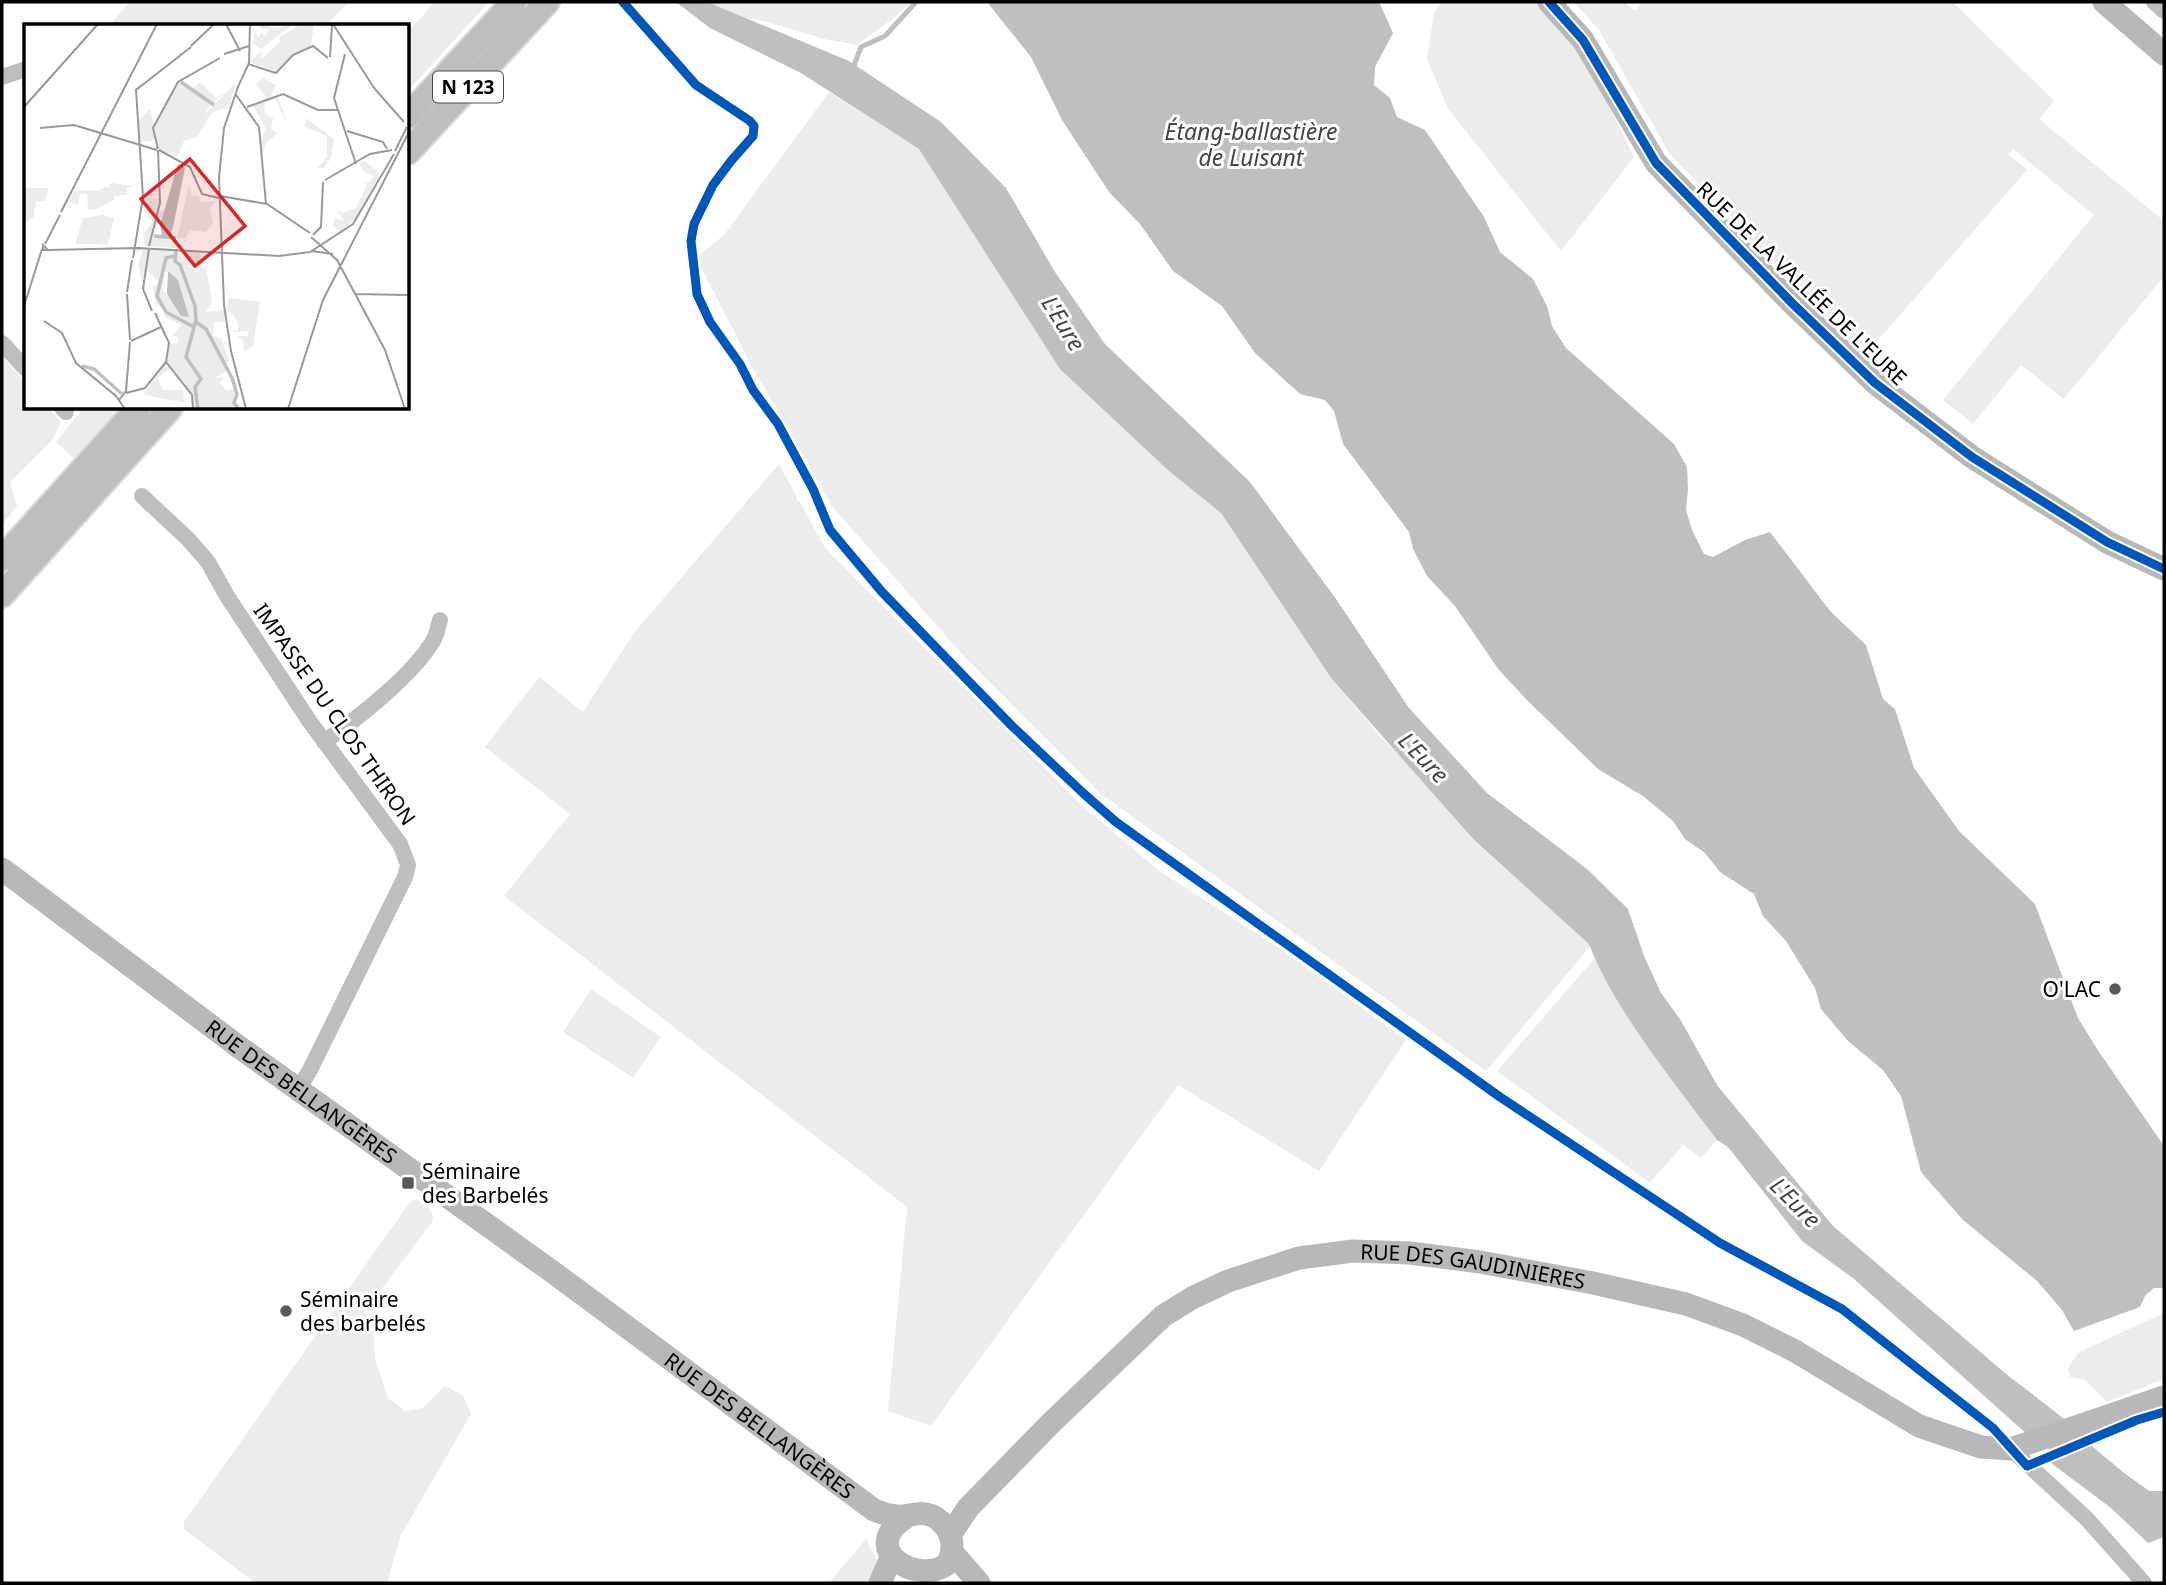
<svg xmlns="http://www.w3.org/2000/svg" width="2166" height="1585" font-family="'Noto Sans',sans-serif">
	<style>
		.green { fill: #ececec }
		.water { fill: #bfbfbf }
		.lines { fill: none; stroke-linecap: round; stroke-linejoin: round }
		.stream { stroke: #bfbfbf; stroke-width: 5 }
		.river { stroke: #bfbfbf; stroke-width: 30 }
		.primary-casing { stroke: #dbdbdb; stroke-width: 28 }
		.street { stroke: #bebebe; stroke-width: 16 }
		.secondary { stroke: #b8b8b8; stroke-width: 23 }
		.primary { stroke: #bebebe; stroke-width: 24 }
		.cycleway-casing { stroke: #fff; stroke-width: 13 }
		.cycleway { stroke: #0057b8; stroke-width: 9 }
		.poi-dot { fill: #595959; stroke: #fff; stroke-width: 2.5 }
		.labels { text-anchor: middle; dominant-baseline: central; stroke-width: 6; stroke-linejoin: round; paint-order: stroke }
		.shield { fill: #fff; stroke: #4c4c4c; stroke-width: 2 }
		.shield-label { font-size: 19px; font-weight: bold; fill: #000 }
		.street-label { font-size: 21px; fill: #000; stroke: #fff }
		.poi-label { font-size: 21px; fill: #000; stroke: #fff; text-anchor: start }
		.water-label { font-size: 23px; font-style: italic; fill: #444; stroke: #fff }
		.inset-river { fill: none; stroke: #bfbfbf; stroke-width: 3.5 }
		.inset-road { fill: none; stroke: #999; stroke-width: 2 }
		.view { fill: #d62828; fill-opacity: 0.15; stroke: #d62828; stroke-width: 3.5 }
		.inset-edge { fill: none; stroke: #000; stroke-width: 3.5 }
	</style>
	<rect width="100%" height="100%" fill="#fff"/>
	<path class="green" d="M 130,2 L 349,2 L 325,26 L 108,26 Z
		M 435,2 L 486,2 L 487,4 L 408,91 L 408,32 Z
		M 706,2 L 911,2 L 895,17 L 857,45 L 824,39 L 764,21 L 736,17 Z
		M 1442,2 L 1540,2 L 1579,45 L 1634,157 L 1561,251 L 1448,109 L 1427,59 L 1434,13 Z
		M 1574,2 L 1624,2 L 1635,11 L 1643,2 L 1953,2 L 2054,101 L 2039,119 L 2164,221 L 2164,276 L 2064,399 L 2021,365 L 1973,424 L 1943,400 L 2094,215 L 2013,149 L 2009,155 L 2027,170 L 1864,356 L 1669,153 L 1599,30 Z
		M 829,92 L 919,149 L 1169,471 L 1221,513 L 1331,678 L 1379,735 L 1414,770 L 1474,841 L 1591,945 L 1486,1071 L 1101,794 L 960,652 L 832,506 L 749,361 L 696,258 L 724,235 Z
		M 2,356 L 26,383 L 26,408 L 49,408 L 61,422 L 53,439 L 10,482 L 17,506 L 2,525 Z
		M 83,408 L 120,408 L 74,458 L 56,442 Z
		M 779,464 L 825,548 L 1077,801 L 1158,870 L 1282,950 L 1406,1040 L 1319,1171 L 1178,1085 L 931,1426 L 888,1411 L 907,1207 L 504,896 L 570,814 L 485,747 L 539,677 L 583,712 L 633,634 Z
		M 1595,958 L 1635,1027 L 1717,1140 L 1701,1158 L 1683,1145 L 1650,1183 L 1497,1071 Z
		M 591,989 L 661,1037 L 633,1078 L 563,1032 Z
		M 416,1199 C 425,1206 436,1210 432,1222 L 365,1311 L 373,1329 L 375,1359 L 388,1398 L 405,1411 L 423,1408 L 445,1386 L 463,1395 L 471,1414 L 401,1535 L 387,1583 L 255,1583 L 184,1529 L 184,1522 L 410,1202 Z
		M 2164,1313 L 2164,1379 L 2107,1402 L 2085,1380 L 2070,1377 L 2068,1369 L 2077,1353 Z
		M 866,1539 L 879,1565 L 868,1583 L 829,1583 Z"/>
	<path class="water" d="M 676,2 L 707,2 L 849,61 L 941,122 L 1006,188 L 1055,272 L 1105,344 L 1250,482 L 1336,599 L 1409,708 L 1487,793 L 1587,869 L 1628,909 L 1644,956 L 1661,993 L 1680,1019 L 1717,1085 L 1833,1226 L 2005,1373 L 2068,1422 L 2030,1437 L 1854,1279 L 1802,1241 L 1728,1147 L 1717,1140 C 1674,1082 1615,1011 1589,944 L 1474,840 L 1331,678 L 1221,513 L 1169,471 L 1060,369 L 919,149 L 801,73 L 710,28 Z
		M 987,2 L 1379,2 L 1393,33 L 1375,67 L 1374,85 L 1390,98 L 1397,117 L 1425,130 L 1484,217 L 1500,252 L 1533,279 L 1547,306 L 1552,326 L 1566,348 L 1674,444 L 1687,467 L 1688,489 L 1686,510 L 1692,530 L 1704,554 L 1713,557 L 1745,540 L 1770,532 L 1830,611 L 1866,645 L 1883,699 L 1895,709 L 1914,768 L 1959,831 L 2035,904 L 2078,1018 L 2097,1049 L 2164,1146 L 2164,1288 L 2154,1288 L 2145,1296 L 2140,1307 L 2074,1331 L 2062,1310 L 2037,1281 L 1962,1219 L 1921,1172 L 1901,1096 L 1883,1070 L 1848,1041 L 1821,1009 L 1815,988 L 1786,941 L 1763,916 L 1754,894 L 1720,872 L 1705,853 L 1685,839 L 1673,821 L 1643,796 L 1598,769 L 1527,700 L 1499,670 L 1455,606 L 1427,576 L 1413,549 L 1409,532 L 1343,444 L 1334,411 L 1325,400 L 1300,394 L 1255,353 L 1222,306 L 1173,271 L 1140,224 L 1109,192 L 1062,120 L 1031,57 Z
		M 2081,1447 L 2147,1491 L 2164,1491 L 2164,1537 L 2148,1543 L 2111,1508 L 2047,1460 Z"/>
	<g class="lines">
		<path class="stream" d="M 853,68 L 861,47 L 885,36 L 916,2"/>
		<path class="river" d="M 2034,1417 L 2115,1485 L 2146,1507 L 2164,1508"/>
		<defs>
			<path id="primary" d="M 408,116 L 514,2
				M 408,152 L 547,2
				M 2,559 L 138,408
				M 2,595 L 170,408"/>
		</defs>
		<use href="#primary" class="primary-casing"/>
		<path class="street" d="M 2154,2 L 2164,11
			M 2,77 L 26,69
			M 2,343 L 26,369
			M 62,408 L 66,412
			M 142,496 L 188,539 L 208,562 L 227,596 L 310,722 L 400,844 L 408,865 L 405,877 L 310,1070 L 298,1090
			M 324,742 C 358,718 412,676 433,641 C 437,635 438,626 440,620
			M 2011,1449 L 2087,1519 L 2144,1583"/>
		<g class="secondary">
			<path d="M 1549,2 L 1583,40 L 1656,163 L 1792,303 L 1875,383 L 1972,457 L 2107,542 L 2164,569"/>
			<path d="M 2104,2 L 2164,54"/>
			<path id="s1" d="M 2,869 L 239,1047 L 554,1273 L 874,1510 C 881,1513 888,1515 895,1516 C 903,1517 908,1515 916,1514 C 935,1511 951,1527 952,1545 C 952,1553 950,1560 946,1565 C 916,1585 857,1549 906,1517"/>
			<path id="s2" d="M 950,1535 L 968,1508 L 1050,1424 L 1163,1316 L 1192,1298 L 1228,1281 L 1299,1258 L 1353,1251 L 1410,1253 L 1480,1262 L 1593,1283 L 1686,1304 L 1743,1325 L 1795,1351 L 1919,1426 L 1981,1447 L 2011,1449 L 2164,1397"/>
			<path d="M 952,1552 L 979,1583"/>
			<path d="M 880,1583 L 890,1560"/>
		</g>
		<use href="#primary" class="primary"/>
		<defs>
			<path id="cycleway" d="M 623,2 L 696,85 L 750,121 L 754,126 L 753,136 L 731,161 L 713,185 L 694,224 L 691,241 L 697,294 L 710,322 L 740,364 L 753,390 L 778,424 L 813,489 L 830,530 L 882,592 L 1012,726 L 1083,793 L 1116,822 L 1500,1097 L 1720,1243 L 1842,1309 L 1993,1428 L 2027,1466 L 2137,1420 L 2164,1412
				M 1549,2 L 1583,40 L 1656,163 L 1792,303 L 1875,383 L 1972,457 L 2107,542 L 2164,569"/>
		</defs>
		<use href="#cycleway" class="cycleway-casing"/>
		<use href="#cycleway" class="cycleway"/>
	</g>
	<g class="poi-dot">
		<circle cx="2115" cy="989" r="7"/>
		<rect x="401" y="1176" width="14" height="14" rx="3.5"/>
		<circle cx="286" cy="1311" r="7"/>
	</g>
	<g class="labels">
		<rect class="shield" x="433" y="71.5" width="70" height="31" rx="5"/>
		<g class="shield-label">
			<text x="468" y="87">N 123</text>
		</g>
		<g class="street-label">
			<text transform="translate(1802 283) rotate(44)">RUE DE LA VALLÉE DE L'EURE</text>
			<text transform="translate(335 714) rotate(55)">IMPASSE DU CLOS THIRON</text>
			<text stroke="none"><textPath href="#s1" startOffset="373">RUE DES BELLANGÈRES</textPath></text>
			<text stroke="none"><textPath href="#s2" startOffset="630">RUE DES GAUDINIERES</textPath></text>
			<text stroke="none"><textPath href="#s1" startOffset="940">RUE DES BELLANGÈRES</textPath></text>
		</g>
		<g class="poi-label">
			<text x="2101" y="989" text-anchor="end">O'LAC</text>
			<text x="422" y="1171">Séminaire<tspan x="422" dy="24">des Barbelés</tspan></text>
			<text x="300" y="1299">Séminaire<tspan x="300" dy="24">des barbelés</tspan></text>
		</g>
		<g class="water-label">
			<text x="1251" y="131">Étang-ballastière<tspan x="1251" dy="26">de Luisant</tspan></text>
			<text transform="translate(1064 323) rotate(58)">L'Eure</text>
			<text transform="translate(1424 757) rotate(46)">L'Eure</text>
			<text transform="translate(1796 1202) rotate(45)">L'Eure</text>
		</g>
	</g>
	<g transform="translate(24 24)">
		<rect width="385" height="385" fill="#fff"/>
		<path d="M 237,0 L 251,4 L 269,0 L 237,25 L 229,19 L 230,9 L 236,12 L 238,7 L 240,13 L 246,5 L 236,5 ZM 277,0 L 290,0 L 287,22 L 271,30 L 254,48 L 225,38 L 238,27 L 237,35 L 257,17 L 254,14 ZM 213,51 L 206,82 L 187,89 L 173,113 L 160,117 L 153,133 L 136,126 L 133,116 L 116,118 L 115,96 L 126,85 L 130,101 L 157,56 L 170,64 L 176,58 L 192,74 L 202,67 L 184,84 L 180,91 L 211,59 ZM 239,54 L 252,61 L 247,72 L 254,73 L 264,102 L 251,75 L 240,79 L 241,90 L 249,94 L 247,105 L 254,109 L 241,120 L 239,132 L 236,120 L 242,104 L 229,81 L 242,73 L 232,60 ZM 282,94 L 310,115 L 307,134 L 300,144 L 293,144 L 303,132 L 303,112 L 281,103 ZM 341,137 L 356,150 L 333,193 L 312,212 L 316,206 L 309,203 L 311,194 L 320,197 L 313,186 L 319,189 L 332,184 L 343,160 L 337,156 L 345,159 L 350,152 L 339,147 L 335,139 ZM 89,159 L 109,162 L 103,164 L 103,171 L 90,172 L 90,176 L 70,186 L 64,185 L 63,170 L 56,170 L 54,181 L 44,178 L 50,167 L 75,166 ZM 165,160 L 168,172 L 175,172 L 176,178 L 192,177 L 186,184 L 189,199 L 182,208 L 166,206 L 162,214 L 153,214 ZM 0,164 L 25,164 L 21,177 L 12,177 L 10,193 L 0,199 ZM 124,168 L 135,170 L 125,174 L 136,175 L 135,187 L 140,187 L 130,210 L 151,214 L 153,224 L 121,222 L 119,210 L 129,198 L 122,192 L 131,192 L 122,191 ZM 79,191 L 90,194 L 84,220 L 51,220 L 59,194 ZM 113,224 L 198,229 L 184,234 L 183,229 L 176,229 L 178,234 L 168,244 L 173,248 L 176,242 L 182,244 L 188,276 L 182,288 L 200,286 L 201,298 L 190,298 L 189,312 L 198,315 L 205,338 L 199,339 L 203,347 L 190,354 L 200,353 L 196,359 L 202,366 L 211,365 L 209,379 L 216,385 L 170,383 L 168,371 L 147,344 L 133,354 L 139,366 L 160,366 L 159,375 L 164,379 L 119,371 L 143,338 L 146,320 L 155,318 L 153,312 L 147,313 L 157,301 L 141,293 L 141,284 L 132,282 L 129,264 L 134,258 L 122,245 L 118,257 L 114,240 L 119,226 L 112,228 ZM 141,247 L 154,256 L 164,293 L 157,291 L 148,276 L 140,282 L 147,276 L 139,265 ZM 205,274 L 236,278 L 229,322 L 220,328 L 219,316 L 212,312 L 223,312 L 225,307 L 206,308 L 214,306 L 214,299 L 207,288 L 202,288 Z" fill="#ececec" fill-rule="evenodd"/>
		<path d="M 154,140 L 161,144 L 149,203 L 146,212 L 138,212 L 136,201 ZM 144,247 L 154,256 L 165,293 L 157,292 L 143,270 Z" fill="#bfbfbf"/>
		<path class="inset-river" d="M 157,58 L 190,81M 130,212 L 152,214M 152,227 L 151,237 L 156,241 L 171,282 L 172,296 L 162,333 L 177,355 L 171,363 L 174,385M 150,232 L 142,234 L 133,272 L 142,288 L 170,303M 172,298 L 182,305 L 208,354 L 213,370 L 210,379 L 215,385M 58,342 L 70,345 L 98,370"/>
		<path class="inset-road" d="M 202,0 L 216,27M 309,0 L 350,64 L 380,98M 167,22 L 190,0M 200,30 L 225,22M 321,30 L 310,74 L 332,140M 306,33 L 308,1M 224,40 L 252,49 L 269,31 L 289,22 L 304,34M 213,65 L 225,39 L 226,0M 212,71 L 235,103 L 242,180M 0,83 L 74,0M 223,83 L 259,70 L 294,86 L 314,86M 16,104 L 50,101 L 133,126M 323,107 L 359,118 L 363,125M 134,125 L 129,104 L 154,58 L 196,34M 135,126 L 166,143 L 178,170 L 195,174M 371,127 L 383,103M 301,156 L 346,130 L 368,126M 196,172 L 243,180 L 286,209M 37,188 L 133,0M 289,211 L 297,203 L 299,158M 287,213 L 313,236 L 361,326 L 381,385M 21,220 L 36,191M 125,222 L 136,179 L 134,126M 125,225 L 119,265 L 128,287M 24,226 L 19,226 L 19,221 L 24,226 L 114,224 L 255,232 L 286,228 L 329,200 L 370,130M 288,227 L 309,230M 109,234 L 119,173 L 112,66 L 167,23M 103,268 L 108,236M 103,270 L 106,316M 331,270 L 385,271M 0,282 L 18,225M 20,297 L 38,309 L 52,339 L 92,372 L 101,385M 107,317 L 137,303M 207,327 L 200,281 L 195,154 L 200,104 L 214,63M 207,327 L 222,385M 142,338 L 168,371 L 169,385M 102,369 L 121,364 L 142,338 L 145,319 L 131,289M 95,376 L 102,367 L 106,318M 264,385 L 299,276 L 385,108"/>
		<path class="view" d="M 166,135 L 221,202 L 171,242 L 117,175 Z"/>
		<rect width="385" height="385" class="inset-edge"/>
	</g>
	<rect width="2166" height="1585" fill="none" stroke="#000000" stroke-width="7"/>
</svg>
